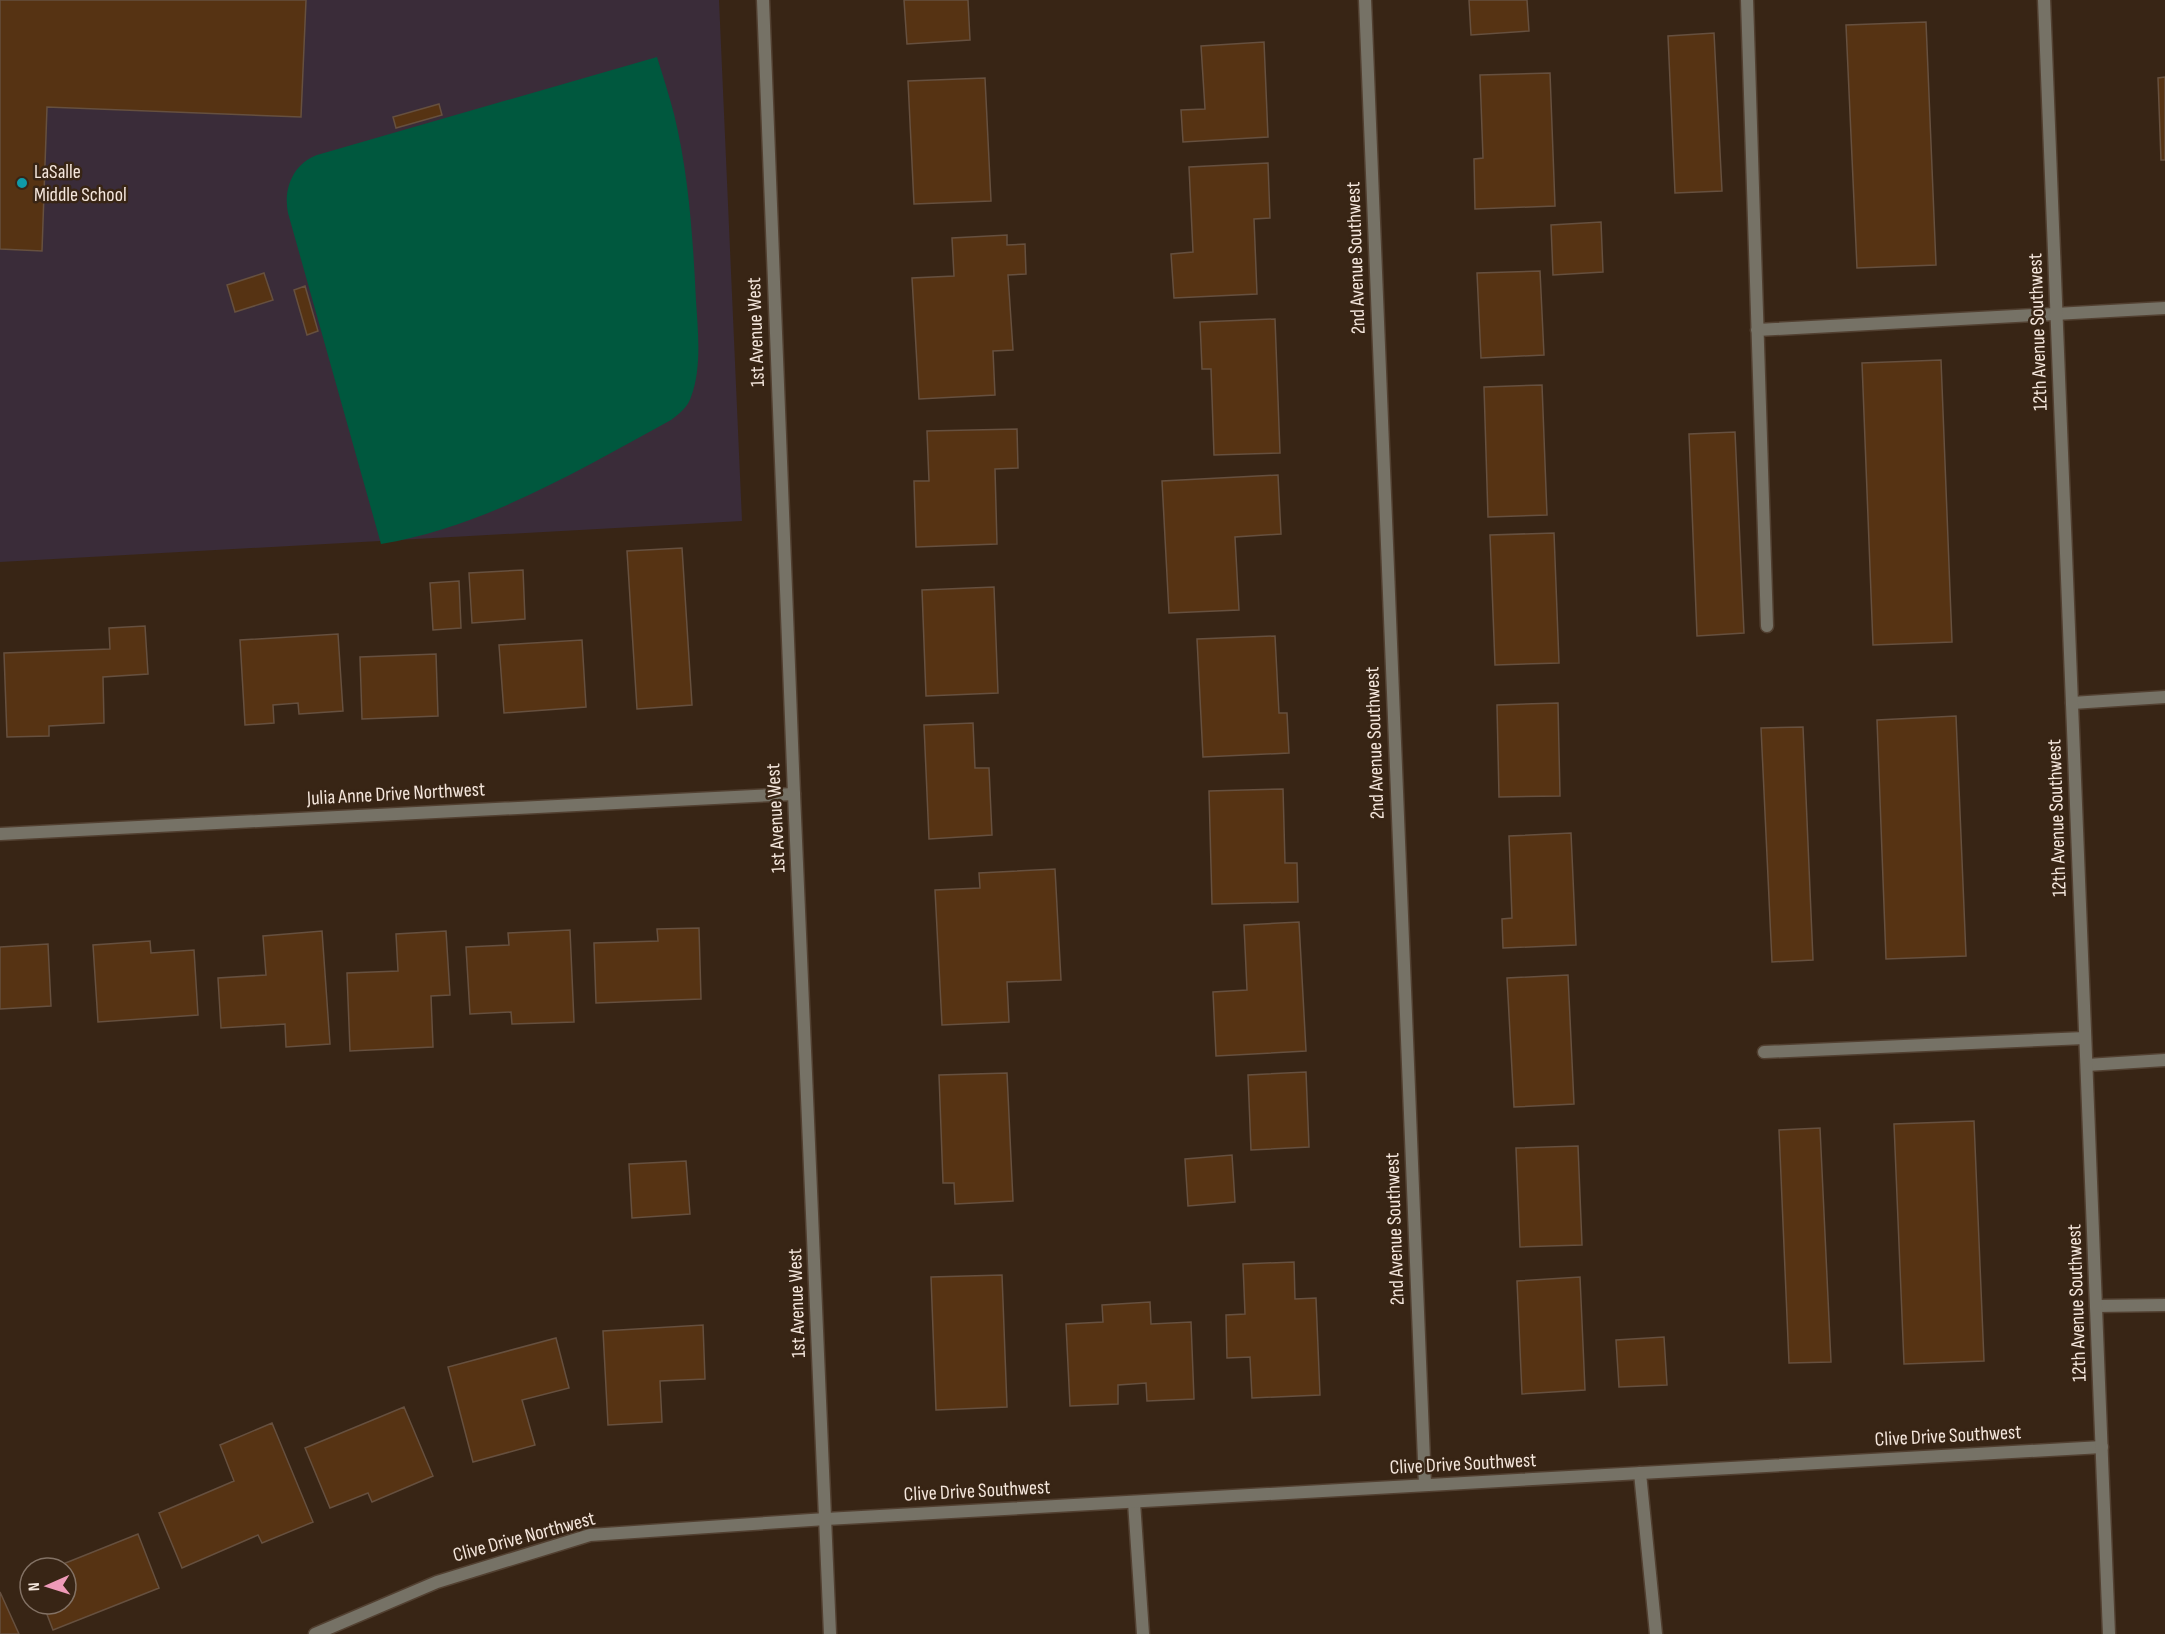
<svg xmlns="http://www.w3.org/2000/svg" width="2165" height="1634" font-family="'Sofia Sans Condensed',sans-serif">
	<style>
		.education { fill: #3a2c39 }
		.green { fill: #00583e }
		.building { fill: #563313; stroke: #66503f; stroke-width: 1.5 }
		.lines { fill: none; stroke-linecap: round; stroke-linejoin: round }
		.service-casing { stroke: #524031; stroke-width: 15 }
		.minor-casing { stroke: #524031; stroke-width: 15 }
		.tertiary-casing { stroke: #524031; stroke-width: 15 }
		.service { stroke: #767266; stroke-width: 12 }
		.minor { stroke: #767266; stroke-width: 12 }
		.tertiary { stroke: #767266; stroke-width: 12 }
		.culture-dot { fill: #0f9aa8; stroke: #382515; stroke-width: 2 }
		.labels { text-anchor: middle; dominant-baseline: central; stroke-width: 5; stroke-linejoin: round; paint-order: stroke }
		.poi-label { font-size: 20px; fill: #f4e6dc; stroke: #382515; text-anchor: start }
		.street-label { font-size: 20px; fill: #f4e6dc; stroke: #382515 }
	</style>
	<rect width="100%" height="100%" fill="#382515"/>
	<path class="education" d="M 0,0 L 719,0 L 742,521 L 0,562 Z"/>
	<path class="green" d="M 657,57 C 663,76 669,95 674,114 C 689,175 693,239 696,301 C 698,331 702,368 691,397 C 688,407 679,414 671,420 C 579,470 485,527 381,544 L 288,213 C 283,189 293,164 317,155 Z"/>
	<path class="building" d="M 0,0 L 306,0 L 301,117 L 47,107 L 42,251 L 0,249 Z
		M 904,0 L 968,0 L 970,40 L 907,44 Z
		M 1469,0 L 1527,0 L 1529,31 L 1471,35 Z
		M 1926,22 L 1936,265 L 1857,268 L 1846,25 Z
		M 1714,33 L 1722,191 L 1675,193 L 1668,36 Z
		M 1264,42 L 1268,137 L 1183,142 L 1181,110 L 1205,109 L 1201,46 Z
		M 1550,73 L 1555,206 L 1475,209 L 1474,159 L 1483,158 L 1480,75 Z
		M 2165,77 L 2165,160 L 2161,160 L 2158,78 Z
		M 985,78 L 991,201 L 914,204 L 908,81 Z
		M 439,104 L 442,115 L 396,128 L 393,117 Z
		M 1268,163 L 1270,218 L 1254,219 L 1257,294 L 1174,298 L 1171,254 L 1193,252 L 1189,167 Z
		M 1601,222 L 1603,272 L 1553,275 L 1551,225 Z
		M 1007,235 L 1007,245 L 1025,244 L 1026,274 L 1008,275 L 1013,350 L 993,351 L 995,395 L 919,399 L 912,278 L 954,276 L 952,238 Z
		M 1540,271 L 1544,355 L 1481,358 L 1477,273 Z
		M 264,273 L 273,300 L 235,312 L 227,285 Z
		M 305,286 L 318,331 L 307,335 L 294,290 Z
		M 1275,319 L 1280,453 L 1214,455 L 1211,369 L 1202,369 L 1200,322 Z
		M 1941,360 L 1952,642 L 1873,645 L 1862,363 Z
		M 1542,385 L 1547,515 L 1488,517 L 1484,387 Z
		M 1017,429 L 1018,468 L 995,469 L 997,544 L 916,547 L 914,481 L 929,481 L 927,431 Z
		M 1735,432 L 1744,633 L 1697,636 L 1689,434 Z
		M 1278,475 L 1281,534 L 1235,537 L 1239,610 L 1169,613 L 1162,481 Z
		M 1554,533 L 1559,663 L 1495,665 L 1490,535 Z
		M 682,548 L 692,705 L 637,709 L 627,551 Z
		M 523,570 L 525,619 L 472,623 L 469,573 Z
		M 459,581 L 461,628 L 433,630 L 430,583 Z
		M 994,587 L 998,693 L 926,696 L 922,590 Z
		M 145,626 L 148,674 L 103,677 L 104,723 L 49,726 L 49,736 L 7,737 L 4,653 L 110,649 L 109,628 Z
		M 338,634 L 343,711 L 299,714 L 298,703 L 273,705 L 274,723 L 245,725 L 240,640 Z
		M 1275,636 L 1279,713 L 1287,713 L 1289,753 L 1203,757 L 1197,639 Z
		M 582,640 L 586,707 L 504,713 L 499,645 Z
		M 436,654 L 438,716 L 362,719 L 360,657 Z
		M 1558,703 L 1560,796 L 1499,797 L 1497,705 Z
		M 1956,716 L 1966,956 L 1886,959 L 1877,720 Z
		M 973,723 L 975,768 L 989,768 L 992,835 L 929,839 L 924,725 Z
		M 1803,727 L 1813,960 L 1772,962 L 1761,728 Z
		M 1283,789 L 1285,863 L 1297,863 L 1298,902 L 1212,904 L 1209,791 Z
		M 1571,833 L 1576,945 L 1503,948 L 1502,919 L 1512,918 L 1509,836 Z
		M 1055,869 L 1061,980 L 1007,982 L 1009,1022 L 942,1025 L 935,890 L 980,888 L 979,873 Z
		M 1299,922 L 1306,1051 L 1216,1056 L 1213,992 L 1247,990 L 1244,925 Z
		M 699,928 L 701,999 L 596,1003 L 594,943 L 658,941 L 657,929 Z
		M 570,930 L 574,1022 L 512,1024 L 511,1012 L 470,1014 L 466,947 L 509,945 L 508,933 Z
		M 322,931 L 330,1044 L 286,1047 L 285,1024 L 221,1028 L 218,978 L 266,975 L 263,936 Z
		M 446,931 L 450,995 L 431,996 L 433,1047 L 350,1051 L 347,973 L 398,971 L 396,934 Z
		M 150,941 L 151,953 L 194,950 L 198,1015 L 98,1022 L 93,945 Z
		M 48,944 L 51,1006 L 0,1009 L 0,947 Z
		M 1568,975 L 1574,1104 L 1514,1107 L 1507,978 Z
		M 1306,1072 L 1309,1147 L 1251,1150 L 1248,1075 Z
		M 1007,1073 L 1013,1201 L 955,1204 L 954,1183 L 943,1183 L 939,1075 Z
		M 1974,1121 L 1984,1361 L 1904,1364 L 1894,1124 Z
		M 1820,1128 L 1831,1362 L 1789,1363 L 1779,1130 Z
		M 1578,1146 L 1582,1245 L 1520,1247 L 1516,1148 Z
		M 1232,1155 L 1235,1202 L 1188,1206 L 1185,1159 Z
		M 686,1161 L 690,1214 L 632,1218 L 629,1164 Z
		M 1294,1262 L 1295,1299 L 1316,1298 L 1320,1395 L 1252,1398 L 1250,1357 L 1227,1358 L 1226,1315 L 1245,1314 L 1243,1264 Z
		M 1002,1275 L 1007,1407 L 936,1410 L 931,1277 Z
		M 1580,1277 L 1585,1390 L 1522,1394 L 1517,1281 Z
		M 1150,1302 L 1151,1324 L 1191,1322 L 1194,1399 L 1147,1401 L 1146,1383 L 1118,1385 L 1118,1404 L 1070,1406 L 1066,1324 L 1103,1322 L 1102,1305 Z
		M 703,1325 L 705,1379 L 660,1381 L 662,1422 L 608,1425 L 603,1331 Z
		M 1664,1337 L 1667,1385 L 1619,1387 L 1616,1340 Z
		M 556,1338 L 569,1388 L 522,1400 L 535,1445 L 473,1462 L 448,1367 Z
		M 404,1407 L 433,1476 L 372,1502 L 368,1493 L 330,1508 L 305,1448 Z
		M 272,1423 L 313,1522 L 262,1543 L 258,1535 L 182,1568 L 159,1513 L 234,1481 L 220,1445 Z
		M 138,1534 L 159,1588 L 53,1630 L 43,1604 L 66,1604 L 66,1568 L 53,1568 Z
		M 0,1592 L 19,1634 L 0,1634 Z"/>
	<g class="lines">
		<defs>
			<path id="service" d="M 1747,0 L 1767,626
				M 1757,330 L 2165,308
				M 2072,703 L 2165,697
				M 1764,1052 L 2085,1038
				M 2087,1065 L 2165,1060
				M 2096,1306 L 2165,1305
				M 1640,1473 L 1656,1634
				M 1134,1502 L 1143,1634"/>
			<path id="minor" d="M 1365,0 L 1425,1485
				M 0,834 L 794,794
				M 315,1634 L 437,1582 L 590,1535 L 826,1519 L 2102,1447"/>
			<path id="tertiary" d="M 763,0 L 794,794 L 830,1634
				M 2044,0 L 2109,1634"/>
		</defs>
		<use href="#service" class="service-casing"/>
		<use href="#minor" class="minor-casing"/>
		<use href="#tertiary" class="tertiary-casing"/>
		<use href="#service" class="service"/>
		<use href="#minor" class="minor"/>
		<use href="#tertiary" class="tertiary"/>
	</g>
	<circle class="culture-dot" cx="22" cy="183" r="6"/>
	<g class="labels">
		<g class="poi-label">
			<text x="34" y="172">LaSalle<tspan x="34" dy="23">Middle School</tspan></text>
		</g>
		<g class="street-label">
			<text transform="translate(1356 258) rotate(-92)">2nd Avenue Southwest</text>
			<text transform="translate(756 332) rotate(-92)">1st Avenue West</text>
			<text transform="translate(2038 332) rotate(-92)">12th Avenue Southwest</text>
			<text transform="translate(1375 743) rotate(-92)">2nd Avenue Southwest</text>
			<text transform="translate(396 794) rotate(-3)">Julia Anne Drive Northwest</text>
			<text transform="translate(776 818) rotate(-93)">1st Avenue West</text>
			<text transform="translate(2057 818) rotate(-92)">12th Avenue Southwest</text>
			<text transform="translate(1395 1229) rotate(-92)">2nd Avenue Southwest</text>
			<text transform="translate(797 1303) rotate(-92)">1st Avenue West</text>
			<text transform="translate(2077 1303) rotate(-92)">12th Avenue Southwest</text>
			<text transform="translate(1948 1436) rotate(-3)">Clive Drive Southwest</text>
			<text transform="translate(1463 1464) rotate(-3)">Clive Drive Southwest</text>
			<text transform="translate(977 1491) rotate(-3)">Clive Drive Southwest</text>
			<text transform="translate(524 1537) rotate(-15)">Clive Drive Northwest</text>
		</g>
	</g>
	<g transform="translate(48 1586) rotate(267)"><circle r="28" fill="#382515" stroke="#837265" stroke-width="1.5"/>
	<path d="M0-4.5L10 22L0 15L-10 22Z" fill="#ef9ab8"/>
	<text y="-9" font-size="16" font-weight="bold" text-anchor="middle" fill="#f4e6dc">N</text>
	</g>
</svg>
